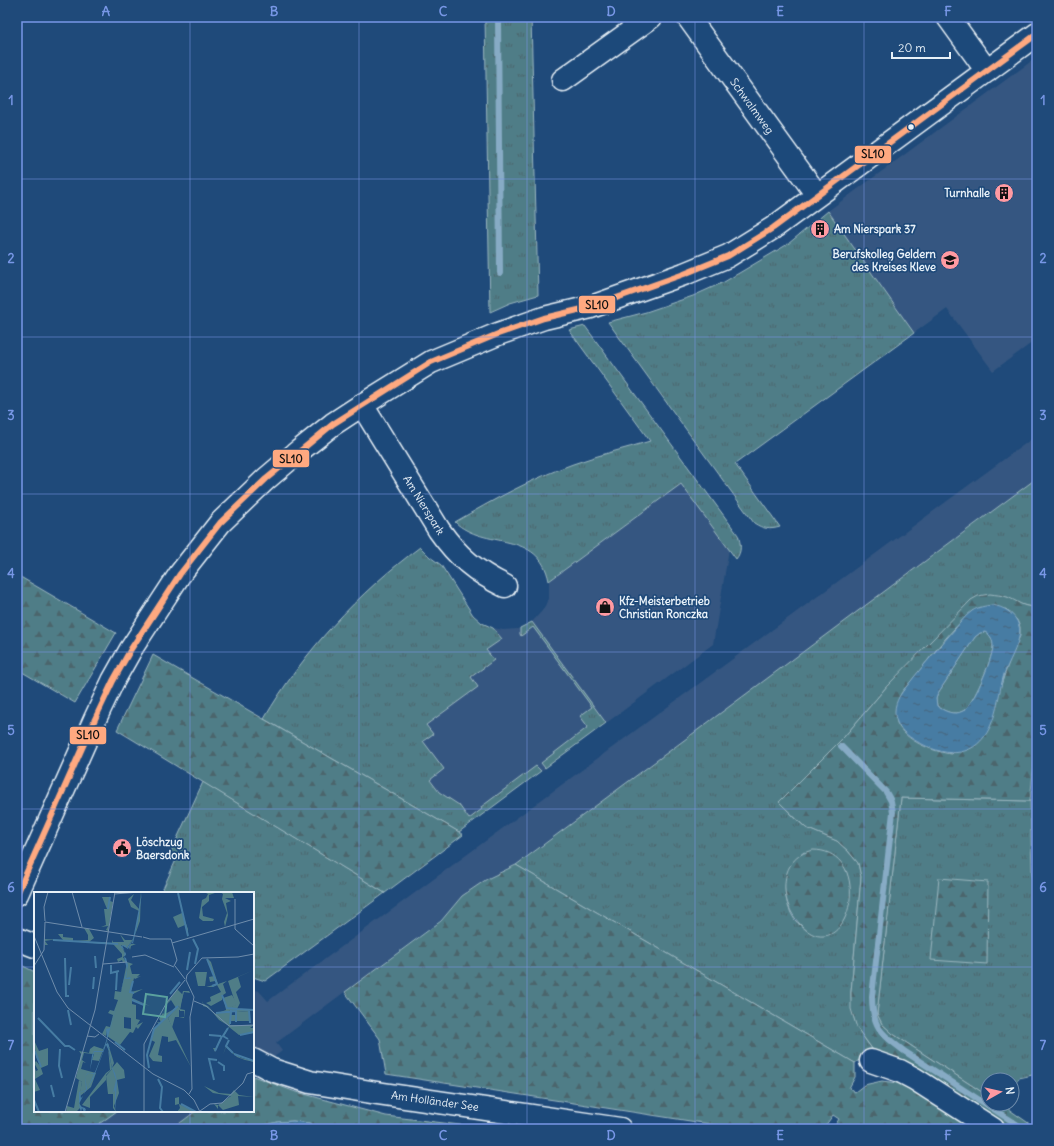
<svg xmlns="http://www.w3.org/2000/svg" width="1054" height="1146" font-family="Delius,sans-serif">
	<style>
		.built { fill: #365781 }
		.grass { fill: url(#grass-tufts); stroke: #9cb7c0; fill-rule: evenodd }
		.forest { fill: url(#forest-firs); stroke: #9cb7c0; fill-rule: evenodd }
		.water { fill: url(#water-ripples); stroke: #87abc5; fill-rule: evenodd }
		.lines { fill: none; stroke-linecap: round; stroke-linejoin: round }
		.stream { stroke: #87abc5; stroke-width: 6 }
		.minor-casing { stroke: #e8f1f8; stroke-width: 25 }
		.minor { stroke: #1f4a7a; stroke-width: 22 }
		.bus-1-casing { stroke: #1f4a7a; stroke-width: 9 }
		.bus-1 { stroke: #ffa980; stroke-width: 6 }
		.grid { fill: none; stroke: #7897e6; stroke-width: 1; stroke-opacity: 0.55 }
		.bus-dot { fill: #e8f1f8; stroke: #1f4a7a; stroke-width: 1.5 }
		.labels { text-anchor: middle; dominant-baseline: central; stroke-width: 3.5; stroke-linejoin: round; paint-order: stroke }
		.street-label { font-size: 11px; fill: #e8f1f8; stroke: #1f4a7a }
		.poi-label { font-size: 11px; font-weight: bold; fill: #e8f1f8; stroke: #1f4a7a; text-anchor: start }
		.inset-river { fill: none; stroke: #467ca3; stroke-width: 2 }
		.inset-road { fill: none; stroke: #6f8dac; stroke-width: 1 }
		.view { fill: #5ba19e; fill-opacity: 0.15; stroke: #5ba19e; stroke-width: 2 }
		.inset-edge { fill: none; stroke: #e8f1f8; stroke-width: 2 }
		.line-badge { stroke: #1f4a7a; stroke-width: 1.5 }
		.pale-badge-label { font-size: 11px; text-anchor: middle; font-weight: bold; fill: #111 }
		.neatline { fill: none; stroke: #7897e6; stroke-width: 1.5 }
		.grid-label { font-size: 13px; text-anchor: middle; font-weight: bold; fill: #7897e6 }
	</style>
	<defs>
		<pattern id="grass-tufts" width="24" height="20" patternUnits="userSpaceOnUse"><rect width="24" height="20" fill="#4f7d87"/><path d="M3 7l-1-3M5 7V3M7 7l1-3M15 17l-1-3M17 17v-4M19 17l1-3" fill="none" stroke="#4b656c"/></pattern>
		<pattern id="forest-firs" width="22" height="20" patternUnits="userSpaceOnUse"><rect width="22" height="20" fill="#4f7d87"/><path d="M5 1l3.5 6h-7zM16 11l3.5 6h-7z" fill="#4b656c"/></pattern>
		<pattern id="water-ripples" width="26" height="14" patternUnits="userSpaceOnUse"><rect width="26" height="14" fill="#467ca3"/><path d="M2 4q2-2 4 0t4 0M15 11q2-2 4 0t4 0" fill="none" stroke="#46657b"/></pattern>
	</defs>
	<rect width="100%" height="100%" fill="#1f4a7a"/>
	<filter id="ink" filterUnits="userSpaceOnUse"><feTurbulence type="fractalNoise" baseFrequency=".025" numOctaves="2"/><feDisplacementMap in="SourceGraphic" scale="8" xChannelSelector="R" yChannelSelector="G"/><feConvolveMatrix kernelMatrix="1 2 1 2 8 2 1 2 1" color-interpolation-filters="sRGB"/></filter>
	<g filter="url(#ink)">
		<path class="built" d="M 1037,57 L 1037,339 L 993,371 L 947,309 L 914,333 L 828,211 Z
			M 1037,435 L 1037,478 L 516,865 L 487,879 L 462,896 L 441,920 L 276,1043 L 282,1051 L 253,1073 L 253,989 L 259,991 L 268,1001 Z
			M 681,484 L 729,549 L 713,644 L 459,832 L 349,768 L 493,628 L 503,630 L 518,629 L 532,622 L 542,611 L 546,604 L 549,596 L 549,581 Z
			M 117,1111 L 196,1111 L 172,1129 L 92,1129 Z"/>
		<path class="grass" d="M 485,17 L 531,17 L 538,295 L 510,303 L 490,312 Z
			M 828,211 L 914,333 L 735,464 L 780,527 C 770,530 763,529 754,523 L 608,322 L 646,312 L 693,296 L 724,282 L 788,244 Z
			M 585,326 L 738,535 C 741,544 742,552 736,559 L 681,484 L 549,581 C 539,529 484,550 455,522 C 493,500 531,479 573,464 C 598,455 624,449 650,441 L 569,330 Z
			M 1037,478 L 1037,607 C 1025,607 1017,603 1007,597 L 888,685 L 844,737 L 779,802 L 795,818 L 806,828 L 837,841 L 848,851 L 858,863 L 861,877 L 851,992 C 851,1018 857,1030 873,1050 L 855,1063 L 516,865 ZM 804,852 L 846,870 C 852,889 850,901 844,920 L 807,931 C 803,927 798,924 795,920 C 784,904 782,882 791,866 C 794,860 799,856 804,852 Z
			M 420,547 L 430,557 L 441,565 L 473,615 L 482,623 L 493,628 L 502,639 L 486,650 L 494,660 L 471,677 L 478,687 L 426,725 L 433,734 L 423,741 L 444,769 L 430,780 L 439,792 L 459,805 L 469,819 L 482,809 L 481,807 L 536,766 L 541,771 L 459,832 L 264,719 C 303,652 358,593 420,547 Z
			M 532,622 L 606,723 L 545,768 L 541,763 L 588,727 L 580,716 L 592,707 L 533,627 L 521,636 L 520,634 L 520,628 Z
			M 985,632 C 991,635 993,640 993,647 C 992,660 973,705 963,711 C 954,716 944,711 937,706 L 936,699 L 938,693 L 975,637 L 980,633 Z
			M 203,782 L 385,893 L 265,981 L 253,977 L 253,893 L 161,893 L 176,860 L 169,856 Z
			M 901,798 L 1030,801 L 1032,873 L 1037,906 L 1037,1074 L 1019,1078 L 1012,1089 L 1012,1080 L 988,1080 L 988,1096 L 893,1034 L 882,1024 L 877,1014 Z"/>
		<path class="forest" d="M 17,575 L 116,633 L 75,703 L 17,669 Z
			M 990,594 C 996,595 1002,595 1007,597 C 1020,602 1021,607 1037,607 L 1037,735 L 1030,801 L 901,798 L 877,1014 L 882,1024 L 893,1034 L 988,1096 L 988,1104 L 1001,1104 L 1037,1129 L 1009,1129 L 914,1068 L 873,1050 L 857,1028 L 851,1009 L 851,992 L 861,877 L 858,863 L 848,851 L 837,841 L 806,828 L 779,802 L 844,737 L 888,685 L 971,600 L 978,596 ZM 1006,609 L 1017,620 L 1020,627 L 1020,636 L 1011,656 L 999,691 L 952,754 C 934,752 905,741 897,723 C 896,719 898,700 900,696 C 902,690 909,684 913,679 C 931,656 950,631 972,611 Z
			M 153,655 L 459,832 L 463,835 L 385,893 L 117,730 Z
			M 813,850 C 866,850 856,933 824,936 C 815,937 808,932 802,926 C 779,905 776,858 813,850 Z
			M 516,865 L 855,1063 L 855,1077 L 849,1088 L 855,1092 L 864,1085 L 882,1081 L 905,1084 L 977,1129 L 833,1129 L 839,1119 L 833,1115 L 823,1129 L 742,1129 L 386,1074 L 380,1039 L 345,992 L 441,921 L 462,896 L 487,879 Z
			M 939,878 L 988,882 L 987,964 L 931,960 Z
			M 17,963 L 35,972 L 35,1111 L 117,1111 L 92,1129 L 17,1129 Z
			M 253,1076 L 293,1091 L 386,1116 L 493,1129 L 320,1129 L 309,1123 L 293,1121 L 278,1122 L 246,1129 L 172,1129 L 196,1111 L 253,1111 Z"/>
		<path class="water" d="M 992,605 C 1004,607 1015,613 1019,626 C 1023,638 1009,661 1004,674 C 999,691 998,710 990,727 C 976,757 948,758 922,744 C 909,738 894,727 895,711 C 895,706 897,701 899,697 C 903,690 909,684 914,677 C 927,661 941,645 955,629 C 960,623 965,616 972,611 C 978,607 985,606 992,605 ZM 985,632 C 991,635 993,640 993,647 C 992,660 973,706 963,711 C 954,716 944,711 937,706 L 936,699 L 938,693 L 975,637 L 980,633 Z
			M 293,1121 L 309,1123 L 320,1129 L 246,1129 L 278,1122 Z"/>
		<g class="lines">
			<path class="stream" d="M 498,17 L 500,273
				M 841,746 L 886,792 L 891,801 L 893,812 L 872,996 C 872,1027 881,1034 904,1051 L 1024,1129"/>
			<defs>
				<path id="minor" d="M 688,17 L 817,195
					M 948,17 L 987,71
					M 563,80 L 651,17
					M 362,405 L 439,530 C 458,557 476,572 505,586
					M 17,894 L 95,719 L 113,681 L 131,649 L 180,574 L 220,523 L 266,479 L 299,451 L 333,424 L 362,405 L 431,362 L 498,334 L 544,318 L 591,307 L 684,274 L 728,256 L 773,228 L 1037,34
					M 17,939 L 35,946
					M 253,1060 L 272,1070 L 310,1082 L 377,1093 L 620,1129
					M 871,1061 L 900,1071 L 915,1079 L 993,1129"/>
			</defs>
			<use href="#minor" class="minor-casing"/>
			<use href="#minor" class="minor"/>
			<defs>
				<path id="bus-1" d="M 17,894 L 95,719 L 113,681 L 131,649 L 180,574 L 220,523 L 266,479 L 333,424 L 431,362 L 498,334 L 544,318 L 591,307 L 684,274 L 728,256 L 773,228 L 1037,34"/>
			</defs>
			<use href="#bus-1" class="bus-1-casing"/>
			<use href="#bus-1" class="bus-1"/>
		</g>
	</g>
	<path class="grid" d="M 190,17 L 190,893M 359,17 L 359,1129M 527,17 L 527,1129M 695,17 L 695,1129M 864,17 L 864,1129M 17,179 L 1037,179M 17,337 L 1037,337M 17,494 L 1037,494M 17,652 L 1037,652M 17,809 L 1037,809M 17,967 L 35,967M 253,967 L 1037,967M 190,1111 L 190,1129"/>
	<defs>
		<symbol id="building-disc" viewBox="-11 -11 22 22"><circle r="9.5" fill="#ff9aa2" stroke="#1f4a7a"/><path d="M-4-6H4V6H1V3H-1V6H-4ZM-2.5-4.3h1.7v1.8h-1.7ZM.8-4.3h1.7v1.8H.8ZM-2.5-1h1.7V.8h-1.7ZM.8-1h1.7V.8H.8Z" fill="#111"/></symbol>
		<symbol id="school-disc" viewBox="-11 -11 22 22"><circle r="9.5" fill="#ff9aa2" stroke="#1f4a7a"/><path d="M0-5L7-2L0 1L-7-2ZM-4 1L0 2.5L4 1V4Q0 6-4 4Z" fill="#111"/></symbol>
		<symbol id="shop-disc" viewBox="-11 -11 22 22"><circle r="9.5" fill="#ff9aa2" stroke="#1f4a7a"/><path d="M-5-2.5h2.3a2.7 3.5 0 0 1 5.4 0H5L5.5 6h-11ZM-1.5-2.5h3a1.5 2.3 0 0 0-3 0Z" fill="#111"/></symbol>
		<symbol id="civic-disc" viewBox="-11 -11 22 22"><circle r="9.5" fill="#ff9aa2" stroke="#1f4a7a"/><path d="M-.6-6.5H3V-4.5H.6V-3L4-1V1h2V6H-6V1h2V-1L-.6-3ZM-1.2 2.5V6h2.4V2.5Z" fill="#111"/></symbol>
	</defs>
	<g fill-rule="evenodd">
		<use href="#building-disc" x="993" y="182" width="22" height="22"/>
		<use href="#building-disc" x="809" y="218" width="22" height="22"/>
		<use href="#school-disc" x="939" y="249" width="22" height="22"/>
		<use href="#shop-disc" x="594" y="596" width="22" height="22"/>
		<use href="#civic-disc" x="111" y="837" width="22" height="22"/>
	</g>
	<circle class="bus-dot" cx="911" cy="127" r="3.5"/>
	<g class="labels">
		<g class="street-label">
			<text transform="translate(752 106) rotate(54)">Schwalmweg</text>
			<text transform="translate(424 505) rotate(58)">Am Nierspark</text>
			<text transform="translate(435 1101) rotate(8)">Am Holländer See</text>
		</g>
		<g class="poi-label">
			<text x="990" y="193" text-anchor="end">Turnhalle</text>
			<text x="834" y="229">Am Nierspark 37</text>
			<text x="936" y="254" text-anchor="end">Berufskolleg Geldern<tspan x="936" dy="13">des Kreises Kleve</tspan></text>
			<text x="619" y="601">Kfz-Meisterbetrieb<tspan x="619" dy="13">Christian Ronczka</tspan></text>
			<text x="136" y="842">Löschzug<tspan x="136" dy="13">Baersdonk</tspan></text>
		</g>
	</g>
	<g transform="translate(34 892)">
		<rect width="220" height="220" fill="#1f4a7a"/>
		<path d="M 170,0 L 184,0 L 175,3 L 175,9 L 168,15 L 169,24 L 180,27 L 179,29 L 169,29 L 165,26 L 168,8 L 172,6 L 174,2 ZM 186,0 L 198,0 L 200,6 L 191,6 L 197,9 L 192,11 L 194,23 L 191,35 L 190,30 L 193,21 L 188,7 L 189,2 ZM 68,5 L 76,5 L 76,9 L 79,10 L 74,39 L 72,38 L 74,34 L 67,35 L 72,33 L 70,17 L 73,17 ZM 148,21 L 154,37 L 154,46 L 151,33 L 144,36 L 139,25 ZM 50,36 L 55,37 L 60,46 L 55,50 L 72,50 L 72,52 L 17,48 L 11,49 L 14,53 L 11,53 L 10,47 L 29,48 L 24,42 L 29,42 L 29,45 L 39,46 L 39,49 L 54,48 L 54,43 ZM 86,42 L 91,48 L 98,48 L 100,45 L 97,52 L 102,52 L 97,54 L 96,58 L 95,55 L 99,47 L 93,56 L 87,53 L 92,63 L 89,65 L 92,70 L 89,71 L 88,68 L 84,70 L 83,67 L 88,65 L 88,62 L 79,52 L 73,51 L 78,51 L 78,48 L 79,50 L 90,50 ZM 173,66 L 177,70 L 184,92 L 193,89 L 189,92 L 192,101 L 189,103 L 189,106 L 198,103 L 204,113 L 195,116 L 220,118 L 215,119 L 216,133 L 220,133 L 216,136 L 220,136 L 220,141 L 205,143 L 195,135 L 190,144 L 195,148 L 192,154 L 197,159 L 207,166 L 220,169 L 220,174 L 220,170 L 211,168 L 203,165 L 192,155 L 189,163 L 192,154 L 195,148 L 189,144 L 181,160 L 179,156 L 183,156 L 189,144 L 174,143 L 189,144 L 195,134 L 185,128 L 175,116 L 169,114 L 168,109 L 168,111 L 174,114 L 181,122 L 197,118 L 192,115 L 188,103 L 188,108 L 177,114 L 172,111 L 177,109 L 176,105 L 187,100 L 183,93 L 179,95 L 172,95 L 172,103 L 172,95 L 183,92 L 181,89 L 176,90 L 175,85 L 180,84 ZM 198,119 L 202,119 L 202,131 L 203,119 L 215,120 L 216,133 L 196,133 ZM 93,70 L 99,72 L 96,74 L 98,82 L 106,82 L 103,85 L 107,84 L 101,87 L 100,86 L 97,100 L 109,97 L 99,102 L 98,106 L 116,114 L 98,108 L 98,112 L 102,113 L 102,127 L 106,128 L 103,133 L 109,130 L 104,137 L 102,135 L 99,141 L 96,140 L 86,153 L 73,144 L 73,138 L 72,144 L 68,142 L 72,134 L 76,135 L 79,123 L 74,121 L 76,118 L 80,119 L 84,108 L 80,107 L 81,99 L 87,100 ZM 90,125 L 97,126 L 97,137 L 90,136 ZM 149,99 L 155,99 L 156,101 L 154,107 L 156,101 L 150,100 L 147,111 L 146,117 L 151,118 L 145,118 L 145,125 L 141,125 L 138,136 L 134,126 L 144,114 L 146,116 L 146,111 ZM 0,148 L 5,159 L 14,156 L 14,173 L 7,176 L 9,182 L 1,187 L 6,198 L 0,200 L 0,174 L 2,179 L 4,178 L 0,171 L 2,169 L 7,175 L 2,165 ZM 73,148 L 80,171 L 78,176 L 83,170 L 90,178 L 91,186 L 83,188 L 85,201 L 80,214 L 82,220 L 79,216 L 79,202 L 74,202 L 72,184 L 78,177 ZM 73,148 L 65,169 L 58,168 L 60,162 L 56,161 L 56,157 L 60,154 L 69,157 ZM 45,188 L 48,190 L 45,210 L 47,215 L 42,220 L 32,220 L 33,214 L 40,216 ZM 145,205 L 145,212 L 162,220 L 143,220 L 146,216 L 145,212 L 141,213 L 141,206 Z" fill="#4f7d87" fill-rule="evenodd"/>
		<path d="M 107,0 L 106,29 L 101,43 L 105,19 L 97,15 L 94,7 L 100,2 L 97,8 L 105,17 ZM 220,78 L 204,85 L 207,95 L 202,100 L 206,111 L 203,117 L 181,122 L 192,118 L 191,112 L 194,116 L 202,113 L 194,89 ZM 143,97 L 149,103 L 146,118 L 151,118 L 150,126 L 145,125 L 150,125 L 150,119 L 146,119 L 145,114 L 134,126 L 157,175 L 142,148 L 134,150 L 134,145 L 128,144 L 124,163 L 128,164 L 128,170 L 119,169 L 115,164 L 121,150 L 117,148 L 120,137 L 125,132 L 123,130 L 128,131 L 125,127 L 129,121 L 131,123 L 133,110 ZM 137,108 L 142,116 L 131,122 L 133,112 ZM 203,119 L 215,120 L 216,129 L 197,129 L 197,123 L 202,123 ZM 74,155 L 78,177 L 72,183 L 72,188 L 56,205 L 56,216 L 48,213 L 72,181 L 76,178 ZM 56,157 L 57,161 L 67,163 L 50,161 L 48,168 L 52,171 L 49,170 L 47,177 L 62,181 L 57,195 L 45,205 L 48,190 L 42,186 L 47,162 L 45,159 L 55,161 ZM 170,194 L 185,201 L 197,202 L 200,198 L 205,203 L 220,205 L 204,204 L 205,213 L 189,218 L 184,213 L 184,217 L 180,212 L 184,213 L 197,204 L 179,201 Z" fill="#4f7d87" fill-rule="evenodd"/>
		<path d="M 161,80 L 173,80 L 171,94 L 164,94 Z" fill="#4f7d87"/>
		<path d="M 108,0 L 104,30 L 100,47 L 99,51 L 100,52 L 98,51 L 99,47 L 94,57 L 88,53 L 92,62 L 90,65 L 92,66 L 94,73 L 92,86 L 96,85 L 97,87 L 90,87 L 72,152 L 74,151 L 76,157 L 74,154 L 76,160 L 77,173 L 81,181 L 83,189 L 81,220 L 81,198 L 79,201 L 82,188 L 77,173 L 75,159 L 72,153 L 59,187 L 54,195 L 60,182 L 55,181 L 51,184 L 53,197 L 50,202 L 51,199 L 46,200 L 47,206 L 49,204 L 45,212 L 48,215 L 51,216 L 52,218 L 50,220 L 48,216 L 47,220 L 45,213 L 45,200 L 52,198 L 51,184 L 54,181 L 60,181 L 61,180 L 69,160 L 60,160 L 56,178 L 58,163 L 60,159 L 69,159 L 73,146 L 72,137 L 76,136 L 93,78 L 90,65 L 91,59 L 84,52 L 89,56 L 87,54 L 91,53 L 93,56 L 99,47 Z" fill="#467ca3"/>
		<path class="inset-river" d="M 144,1 L 154,44M 74,17 L 76,5M 159,47 L 164,57 L 161,72M 19,48 L 84,52M 61,64 L 62,76M 31,66 L 32,104 L 35,104M 173,67 L 183,92 L 178,94M 77,73 L 77,81 L 85,79M 153,78 L 156,60M 99,89 L 96,100 L 100,101M 35,93 L 37,75M 59,97 L 60,85M 82,98 L 83,80M 136,102 L 146,90M 188,103 L 193,116 L 203,117M 98,108 L 110,113M 203,117 L 220,118M 34,118 L 37,133M 215,118 L 216,131M 182,121 L 202,119 L 202,130M 4,126 L 31,154 L 35,154 L 41,158M 196,132 L 197,118M 194,136 L 189,144 L 194,147M 175,143 L 187,144M 206,143 L 220,140M 195,148 L 192,154 L 199,161M 81,150 L 91,158M 26,157 L 25,174 L 28,186M 1,159 L 7,175M 181,159 L 188,144M 200,162 L 220,169M 184,170 L 190,174 L 190,179M 115,176 L 113,163 L 120,137 L 144,114M 124,187 L 128,195 L 126,216 L 129,220M 180,188 L 175,167 L 183,168M 17,193 L 20,205M 0,208 L 5,220M 147,212 L 162,220"/>
		<path class="inset-road" d="M 38,0 L 48,35M 132,0 L 145,0M 80,2 L 106,0M 201,7 L 201,37 L 220,54M 11,29 L 10,15 L 14,0M 11,30 L 108,45M 0,44 L 23,100 L 34,116 L 119,182 L 150,198 L 160,208 L 166,220M 109,45 L 116,47 L 137,47 L 143,68 L 140,74M 138,51 L 220,27M 98,65 L 111,63 L 140,75M 69,72 L 93,70M 0,74 L 10,58 L 11,30M 141,74 L 151,87M 152,88 L 153,83 L 168,66 L 204,65 L 220,62M 152,88 L 160,105 L 156,125 L 158,197 L 155,202M 160,109 L 172,114 L 195,134 L 220,133M 53,144 L 61,145 L 65,142M 166,219 L 176,212 L 188,211 L 209,191 L 213,182 L 220,180M 31,220 L 61,118 L 81,0M 110,220 L 110,152 L 133,110 L 151,88"/>
		<path class="view" d="M 112,102 L 133,105 L 131,125 L 109,122 Z"/>
		<rect width="220" height="220" class="inset-edge"/>
	</g>
	<g class="line-badge">
		<rect x="854" y="145" width="38" height="19" rx="4" fill="#ffa980"/>
		<rect x="578" y="295" width="38" height="19" rx="4" fill="#ffa980"/>
		<rect x="272" y="449" width="38" height="19" rx="4" fill="#ffa980"/>
		<rect x="69" y="726" width="38" height="19" rx="4" fill="#ffa980"/>
	</g>
	<g class="pale-badge-label">
		<text x="873" y="158">SL10</text>
		<text x="597" y="309">SL10</text>
		<text x="291" y="463">SL10</text>
		<text x="88" y="739">SL10</text>
	</g>
	<rect width="1054" height="1146" fill="none" stroke="#1f4a7a" stroke-width="44"/>
	<g transform="translate(1000 1092) rotate(82)"><circle r="19" fill="#1f4a7a" stroke="#6f8dac"/>
	<path d="M0-3L7 15L0 10L-7 15Z" fill="#ff9aa2"/>
	<text y="-6" font-size="11" font-weight="bold" text-anchor="middle" fill="#e8f1f8">N</text>
	</g>
	<path d="M892 52v6h58v-6" fill="none" stroke="#e8f1f8" stroke-width="2"/>
	<text x="898" y="52" font-size="12" fill="#e8f1f8" stroke="#1f4a7a" stroke-width="3" paint-order="stroke">20 m</text>
	<rect x="22" y="22" width="1010" height="1102" class="neatline"/>
	<g class="grid-label">
		<text x="106" y="16">A</text>
		<text x="274" y="16">B</text>
		<text x="443" y="16">C</text>
		<text x="611" y="16">D</text>
		<text x="780" y="16">E</text>
		<text x="948" y="16">F</text>
		<text x="11" y="105">1</text>
		<text x="1043" y="105">1</text>
		<text x="11" y="263">2</text>
		<text x="1043" y="263">2</text>
		<text x="11" y="420">3</text>
		<text x="1043" y="420">3</text>
		<text x="11" y="578">4</text>
		<text x="1043" y="578">4</text>
		<text x="11" y="735">5</text>
		<text x="1043" y="735">5</text>
		<text x="11" y="892">6</text>
		<text x="1043" y="892">6</text>
		<text x="11" y="1050">7</text>
		<text x="1043" y="1050">7</text>
		<text x="106" y="1140">A</text>
		<text x="274" y="1140">B</text>
		<text x="443" y="1140">C</text>
		<text x="611" y="1140">D</text>
		<text x="780" y="1140">E</text>
		<text x="948" y="1140">F</text>
	</g>
</svg>
